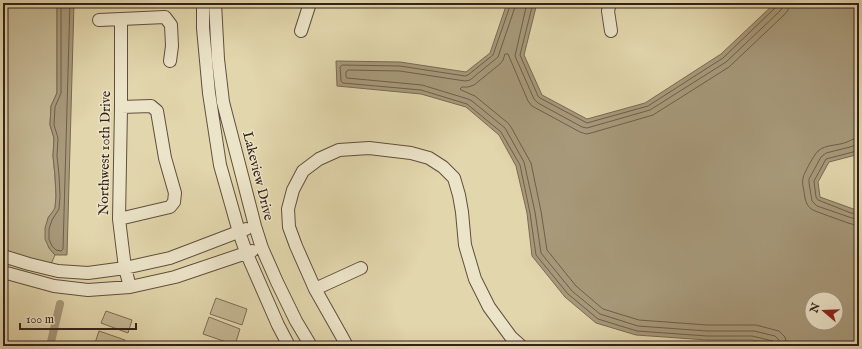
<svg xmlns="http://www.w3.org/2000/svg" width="862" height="349" font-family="'IM FELL English',serif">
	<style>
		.green { fill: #c4b793; stroke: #7c6c56 }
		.water { fill: #a7997a; stroke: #796953; fill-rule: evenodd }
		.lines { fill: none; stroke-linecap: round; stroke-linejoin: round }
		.shore { stroke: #6e5e4a; stroke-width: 1 }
		.canal { stroke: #a7997a; stroke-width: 8 }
		.minor-casing { stroke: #604f3e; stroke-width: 14 }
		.minor { stroke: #ece4c9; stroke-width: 12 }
		.labels { text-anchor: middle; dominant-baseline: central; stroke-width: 3; stroke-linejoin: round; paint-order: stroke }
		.street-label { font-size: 14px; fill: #342219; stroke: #ece4c9 }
	</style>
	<rect width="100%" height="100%" fill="#e2d6ac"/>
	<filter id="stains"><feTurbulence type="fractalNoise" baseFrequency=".005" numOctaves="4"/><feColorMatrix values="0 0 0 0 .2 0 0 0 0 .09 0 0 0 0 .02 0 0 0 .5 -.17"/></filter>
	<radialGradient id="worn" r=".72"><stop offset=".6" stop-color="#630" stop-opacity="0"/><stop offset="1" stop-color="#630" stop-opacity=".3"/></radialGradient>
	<path class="green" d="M 3,3 L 56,3 L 57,5 L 57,93 L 51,106 L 50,125 L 54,138 L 53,156 L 55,176 L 56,196 L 55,209 L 48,218 L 49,248 L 55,255 L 51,264 L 17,255 L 3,250 Z
		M 216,298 L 247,309 L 242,325 L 210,314 Z
		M 106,311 L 132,320 L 128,333 L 101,323 Z
		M 209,317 L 240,329 L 235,345 L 203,334 Z
		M 99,331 L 125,340 L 123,346 L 104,346 L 95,343 Z"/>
	<path class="water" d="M 56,3 L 74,3 L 67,255 L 55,255 L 49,248 L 45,239 L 45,228 L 48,218 L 55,208 L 56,196 L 55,176 L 53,156 L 54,138 L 50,125 L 51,106 L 57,93 L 57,5 Z
		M 507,3 L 537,3 L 524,55 L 542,95 L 587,119 L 645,103 L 721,54 L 775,3 L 859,3 L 859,151 L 856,155 L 829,162 L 818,182 L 820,197 L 859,211 L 859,346 L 779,346 L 752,340 L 707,340 L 636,335 L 596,323 L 565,297 L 532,256 L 527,213 L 516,166 L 499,135 L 466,107 L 421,94 L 337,86 L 336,61 L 400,62 L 466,72 L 490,53 ZM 812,299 L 836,299 L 836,323 L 812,323 Z"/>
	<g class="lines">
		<path class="shore" d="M 61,3 L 61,93 L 55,107 L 54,125 L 58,138 L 57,156 L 59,175 L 60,196 L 59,209 L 52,220 L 49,229 L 49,239 L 52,246 L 56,250 L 61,251 L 63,249 L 70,3
			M 511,3 L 493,55 L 468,75 L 465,76 L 400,66 L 342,65 L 340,67 L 341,81 L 343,83 L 421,90 L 467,104 L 501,132 L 520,165 L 530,213 L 536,255 L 568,294 L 598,319 L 637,331 L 707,336 L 752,336 L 773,341 L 775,343 L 776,346
			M 516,3 L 515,7 L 498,57 L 470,80 L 465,81 L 400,71 L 348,70 L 346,72 L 346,77 L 347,78 L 422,85 L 468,99 L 472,101 L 505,128 L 524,162 L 535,212 L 541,253 L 572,291 L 600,314 L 638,326 L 707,331 L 754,331 L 775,336 L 779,340 L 781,346
			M 527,3 L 515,56 L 534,99 L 538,103 L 582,127 L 587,128 L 650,110 L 726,62 L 780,11 L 782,8 L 783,3
			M 533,3 L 520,55 L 538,96 L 540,98 L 587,123 L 648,106 L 723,58 L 776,7 L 778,3
			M 859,138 C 854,138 852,140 847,142 C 838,146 826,144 818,151 C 814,155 804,173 803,178 C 802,183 803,187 804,191 C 805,200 806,207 815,211 L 848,223 L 859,226
			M 859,144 L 855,145 L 850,147 L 826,153 L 821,157 L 809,179 L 809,183 L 812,201 L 817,206 L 849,217 L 859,220
			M 859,149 L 856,150 L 853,152 L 826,159 L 814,181 L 816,197 L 818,200 L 851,213 L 859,214
			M 787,346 L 785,337 L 779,331 L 775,330 L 756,325 L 707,325 L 639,320 L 603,309 L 576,286 L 547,250 L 541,211 L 531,163 L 511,127 L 508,123 L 475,96 L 461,90 L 460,89 L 462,87 L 468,87 L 474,85 L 500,64 L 503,60 L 505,54 L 508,54 L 528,101 L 532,106 L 580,132 L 586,134 L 591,133 L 653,115 L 729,67 L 784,15 L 788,10 L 789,3"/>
		<path class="canal" d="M 50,346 L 60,304"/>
		<defs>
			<path id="minor" d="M 203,3 L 203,28 L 209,93 L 220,165 L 239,232 L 246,252 L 278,325 L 289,346
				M 215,3 L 218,59 L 223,102 L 255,226 L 262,248 L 277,282 L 296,321 L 311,346
				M 610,3 L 608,11 L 611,31
				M 121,19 L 121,107 L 119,219 L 125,268 L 130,287
				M 99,20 L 165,17 L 171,25 L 172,46 L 170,61
				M 301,31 L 310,3
				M 119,219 L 170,207 L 174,202 L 175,193 L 165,158 L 157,111 L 151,106 L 121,107
				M 3,256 L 29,264 L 58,271 L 88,273 L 125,268 L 170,258 L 246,229
				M 3,272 L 54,286 L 88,290 L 130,287 L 175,277 L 252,251
				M 315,289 L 361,268
				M 347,346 L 341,335 L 315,289 L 296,246 L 289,227 L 288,209 L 293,190 L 303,171 L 319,159 L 339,150 L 369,148 L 411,153 L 429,158 L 443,167 L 454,178 L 459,195 L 462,212 L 465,245 L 475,279 L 489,307 L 511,337 L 521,346"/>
		</defs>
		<use href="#minor" class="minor-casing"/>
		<use href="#minor" class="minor"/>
	</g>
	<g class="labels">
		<g class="street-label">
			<text transform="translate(105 153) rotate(-89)">Northwest 10th Drive</text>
			<text transform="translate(258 176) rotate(76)">Lakeview Drive</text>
		</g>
	</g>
	<rect width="862" height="349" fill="none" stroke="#e2d6ac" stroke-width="16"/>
	<rect x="4" y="4" width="854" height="341" fill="none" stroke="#342219" stroke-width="2"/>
	<rect x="8" y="8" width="846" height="333" fill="none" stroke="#342219"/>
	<g transform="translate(824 311) rotate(289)"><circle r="19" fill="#ece4c9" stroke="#a29683"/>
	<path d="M0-3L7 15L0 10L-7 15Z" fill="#8f2418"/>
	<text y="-6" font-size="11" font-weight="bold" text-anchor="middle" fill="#342219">N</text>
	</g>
	<path d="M20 323v6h116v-6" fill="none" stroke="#342219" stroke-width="2"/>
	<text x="26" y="323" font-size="12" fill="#342219" stroke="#ece4c9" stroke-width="3" paint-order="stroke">100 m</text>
	<rect width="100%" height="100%" filter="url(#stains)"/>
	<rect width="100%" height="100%" fill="url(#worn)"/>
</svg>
